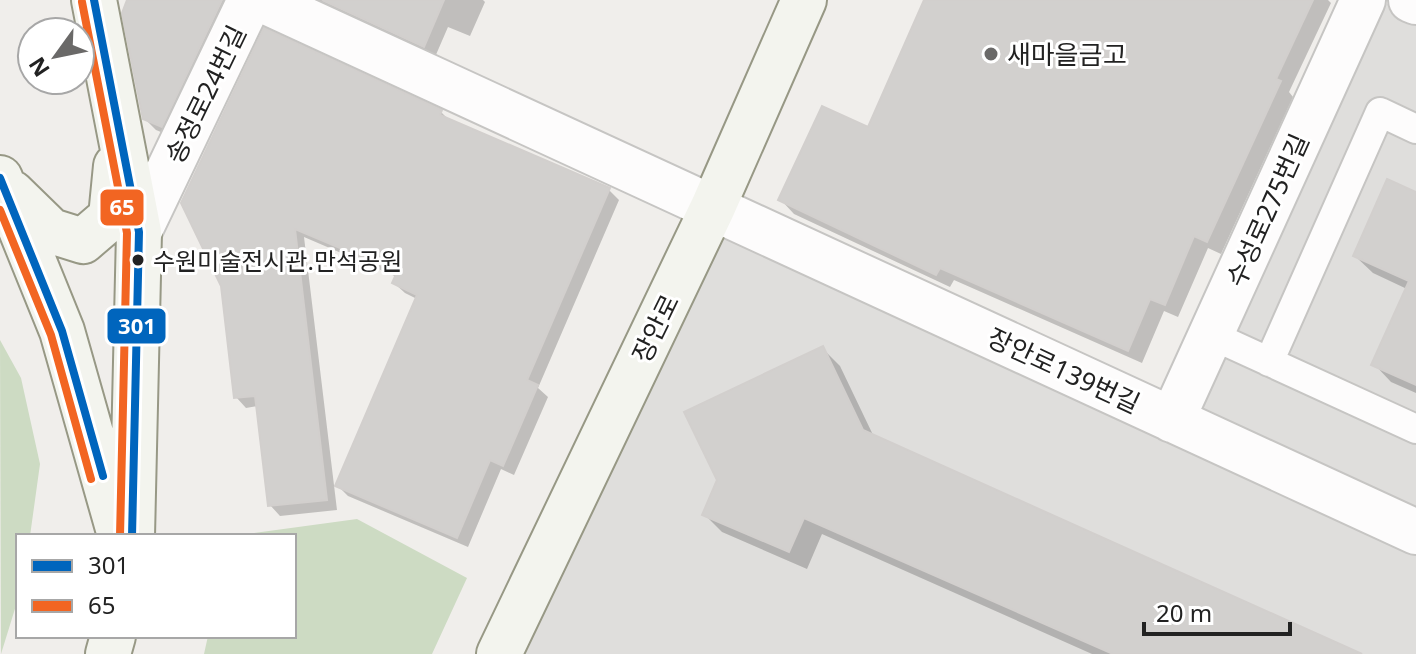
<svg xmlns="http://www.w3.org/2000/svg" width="1416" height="654" font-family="'Noto Sans','Noto Sans KR',sans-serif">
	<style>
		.residential { fill: #dfdedc }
		.forest { fill: #cddbc3 }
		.shadow { fill: #0003 }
		.building { fill: #d2d0ce; stroke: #d2cfcd; stroke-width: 2 }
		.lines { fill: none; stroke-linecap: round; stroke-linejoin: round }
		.service-casing { stroke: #c6c5c3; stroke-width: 32 }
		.minor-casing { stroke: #c6c5c3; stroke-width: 48 }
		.secondary-casing { stroke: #979885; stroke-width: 48 }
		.service { stroke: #fdfcfc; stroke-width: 28 }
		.minor { stroke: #fdfcfc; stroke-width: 44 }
		.secondary { stroke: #f3f4ee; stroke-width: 44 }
		.bus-1-casing { stroke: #fff; stroke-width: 14 }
		.bus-2-casing { stroke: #fff; stroke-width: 14 }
		.bus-1 { stroke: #0065bd; stroke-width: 8 }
		.bus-2 { stroke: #f26522; stroke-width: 8 }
		.poi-dot { fill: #6a6968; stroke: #fff; stroke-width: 3 }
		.bus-dot { fill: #222; stroke: #fff; stroke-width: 3 }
		.labels { text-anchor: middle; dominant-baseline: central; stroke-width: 6; stroke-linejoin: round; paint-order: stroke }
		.bus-label { font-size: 24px; fill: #222; stroke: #fff; text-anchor: start }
		.poi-label { font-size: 26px; fill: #222; stroke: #fff; text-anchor: start }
		.street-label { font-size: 26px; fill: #222; stroke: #fff }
		.line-badge { stroke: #fff; stroke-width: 3 }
		.badge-label { font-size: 22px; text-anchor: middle; font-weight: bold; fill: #fff }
	</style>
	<rect width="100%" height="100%" fill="#f0eeeb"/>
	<path class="residential" d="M 1379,0 L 1416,17 L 1416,507 L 1196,407 Z
		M 713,207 L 1416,534 L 1416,654 L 499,654 Z"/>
	<path class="forest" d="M 0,340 L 21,378 L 40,464 L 30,536 L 18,536 L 18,599 L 1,654 Z
		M 357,519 L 467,578 L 432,654 L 204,654 L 208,636 L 294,636 L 294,536 L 233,536 Z"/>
	<path class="shadow" d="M 130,0 L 239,0 L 173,137 L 156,130 L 144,118 Z
		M 312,0 L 483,0 L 485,2 L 470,36 L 448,27 L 435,57 Z
		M 926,0 L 1328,0 L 1331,3 L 1289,92 L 1293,97 L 1221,254 L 1208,248 L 1178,317 L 1164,311 L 1142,363 L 954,280 L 950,287 L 794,214 L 781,200 L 869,129 Z
		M 441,112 L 450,121 L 609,190 L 619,200 L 538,388 L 548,397 L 514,475 L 501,469 L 468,547 L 348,496 L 337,485 L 417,299 L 405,293 L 394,283 L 397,277 L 304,237 L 337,510 L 280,516 L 270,505 L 258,406 L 246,408 L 236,397 L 223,286 Z
		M 1416,194 L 1416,393 L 1391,382 L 1374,364 L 1407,289 L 1373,273 L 1355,256 Z
		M 822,348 L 840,366 L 874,437 L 1357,654 L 1092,654 L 822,534 L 807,569 L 722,532 L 704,514 Z"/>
	<path class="building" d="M 127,0 L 222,0 L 162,127 L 143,119 L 122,13 Z
		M 322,0 L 444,0 L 424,47 Z
		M 924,0 L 1313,0 L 1276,79 L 1281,81 L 1207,242 L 1194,236 L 1165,305 L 1150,299 L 1128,351 L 940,268 L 936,275 L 778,200 L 822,106 L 868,127 Z
		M 264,28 L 442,110 L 440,115 L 610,188 L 527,380 L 538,385 L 503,466 L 490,460 L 457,538 L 335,486 L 417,295 L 392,283 L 397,272 L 295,229 L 327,500 L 268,506 L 255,396 L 234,398 L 221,286 L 181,203 Z
		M 1387,179 L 1416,192 L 1416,385 L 1371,365 L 1409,281 L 1353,256 Z
		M 823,346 L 863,430 L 1362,654 L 1113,654 L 804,518 L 789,552 L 702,515 L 717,480 L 684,412 Z"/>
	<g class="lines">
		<defs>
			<path id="service" d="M 1211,335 L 1416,429
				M 1269,362 L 1380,112 L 1416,129"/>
			<path id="minor" d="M 262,0 L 1416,532
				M 1411,0 L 1416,2
				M 139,232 L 250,0
				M 1172,420 L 1363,0"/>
			<path id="secondary" d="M 94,0 L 139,232 L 132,536
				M 0,178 L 62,331 L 119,532
				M 12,193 L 51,231 L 83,241 L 111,217 L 116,166
				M 108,654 L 113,636
				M 499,654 L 713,207 L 804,0"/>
		</defs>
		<use href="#service" class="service-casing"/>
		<use href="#minor" class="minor-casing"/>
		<use href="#secondary" class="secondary-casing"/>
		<use href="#service" class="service"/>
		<use href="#minor" class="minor"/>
		<use href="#secondary" class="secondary"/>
		<defs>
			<path id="bus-1" d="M 94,0 L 139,232 L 132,536
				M 0,178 L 62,331 L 103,476"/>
			<path id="bus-2" d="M 82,2 L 127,233 L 120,536
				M 0,210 L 51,335 L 91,479"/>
		</defs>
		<use href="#bus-1" class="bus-1-casing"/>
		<use href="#bus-2" class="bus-2-casing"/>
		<use href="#bus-1" class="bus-1"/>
		<use href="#bus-2" class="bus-2"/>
	</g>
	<circle class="poi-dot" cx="991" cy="54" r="8"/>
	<circle class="bus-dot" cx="138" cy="260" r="7"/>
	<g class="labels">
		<g class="bus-label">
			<text x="153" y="260">수원미술전시관.만석공원</text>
		</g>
		<g class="poi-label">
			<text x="1007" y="54">새마을금고</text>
		</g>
		<g class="street-label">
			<text transform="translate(205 94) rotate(-64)">송정로24번길</text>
			<text transform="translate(1267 210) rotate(-66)">수성로275번길</text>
			<text transform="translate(655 328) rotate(-64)">장안로</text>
			<text transform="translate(1064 370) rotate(25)">장안로139번길</text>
		</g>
	</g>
	<g class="line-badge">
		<rect x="99" y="188" width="46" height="39" rx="8" fill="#f26522"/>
		<rect x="106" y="307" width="61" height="38" rx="8" fill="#0065bd"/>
	</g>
	<g class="badge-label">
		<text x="122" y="215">65</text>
		<text x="137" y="334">301</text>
	</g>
	<rect x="16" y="534" width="280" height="104" fill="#ffffff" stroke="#a7a7a7" stroke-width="2"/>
	<rect x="32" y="560" width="40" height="12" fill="#0065bd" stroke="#a7a7a7" stroke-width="2"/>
	<text x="88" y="574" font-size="24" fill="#222222">301</text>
	<rect x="32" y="600" width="40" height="12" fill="#f26522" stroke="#a7a7a7" stroke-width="2"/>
	<text x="88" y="614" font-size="24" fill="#222222">65</text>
	<g transform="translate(56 56) rotate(237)"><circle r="38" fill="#ffffff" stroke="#a7a7a7" stroke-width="2"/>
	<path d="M0-6L14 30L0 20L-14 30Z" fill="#6a6968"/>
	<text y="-12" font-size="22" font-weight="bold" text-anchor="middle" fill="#222222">N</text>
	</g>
	<path d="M1144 622v12h146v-12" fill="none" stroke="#222222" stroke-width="4"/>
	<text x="1156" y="622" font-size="24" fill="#222222" stroke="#ffffff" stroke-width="6" paint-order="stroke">20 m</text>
</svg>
